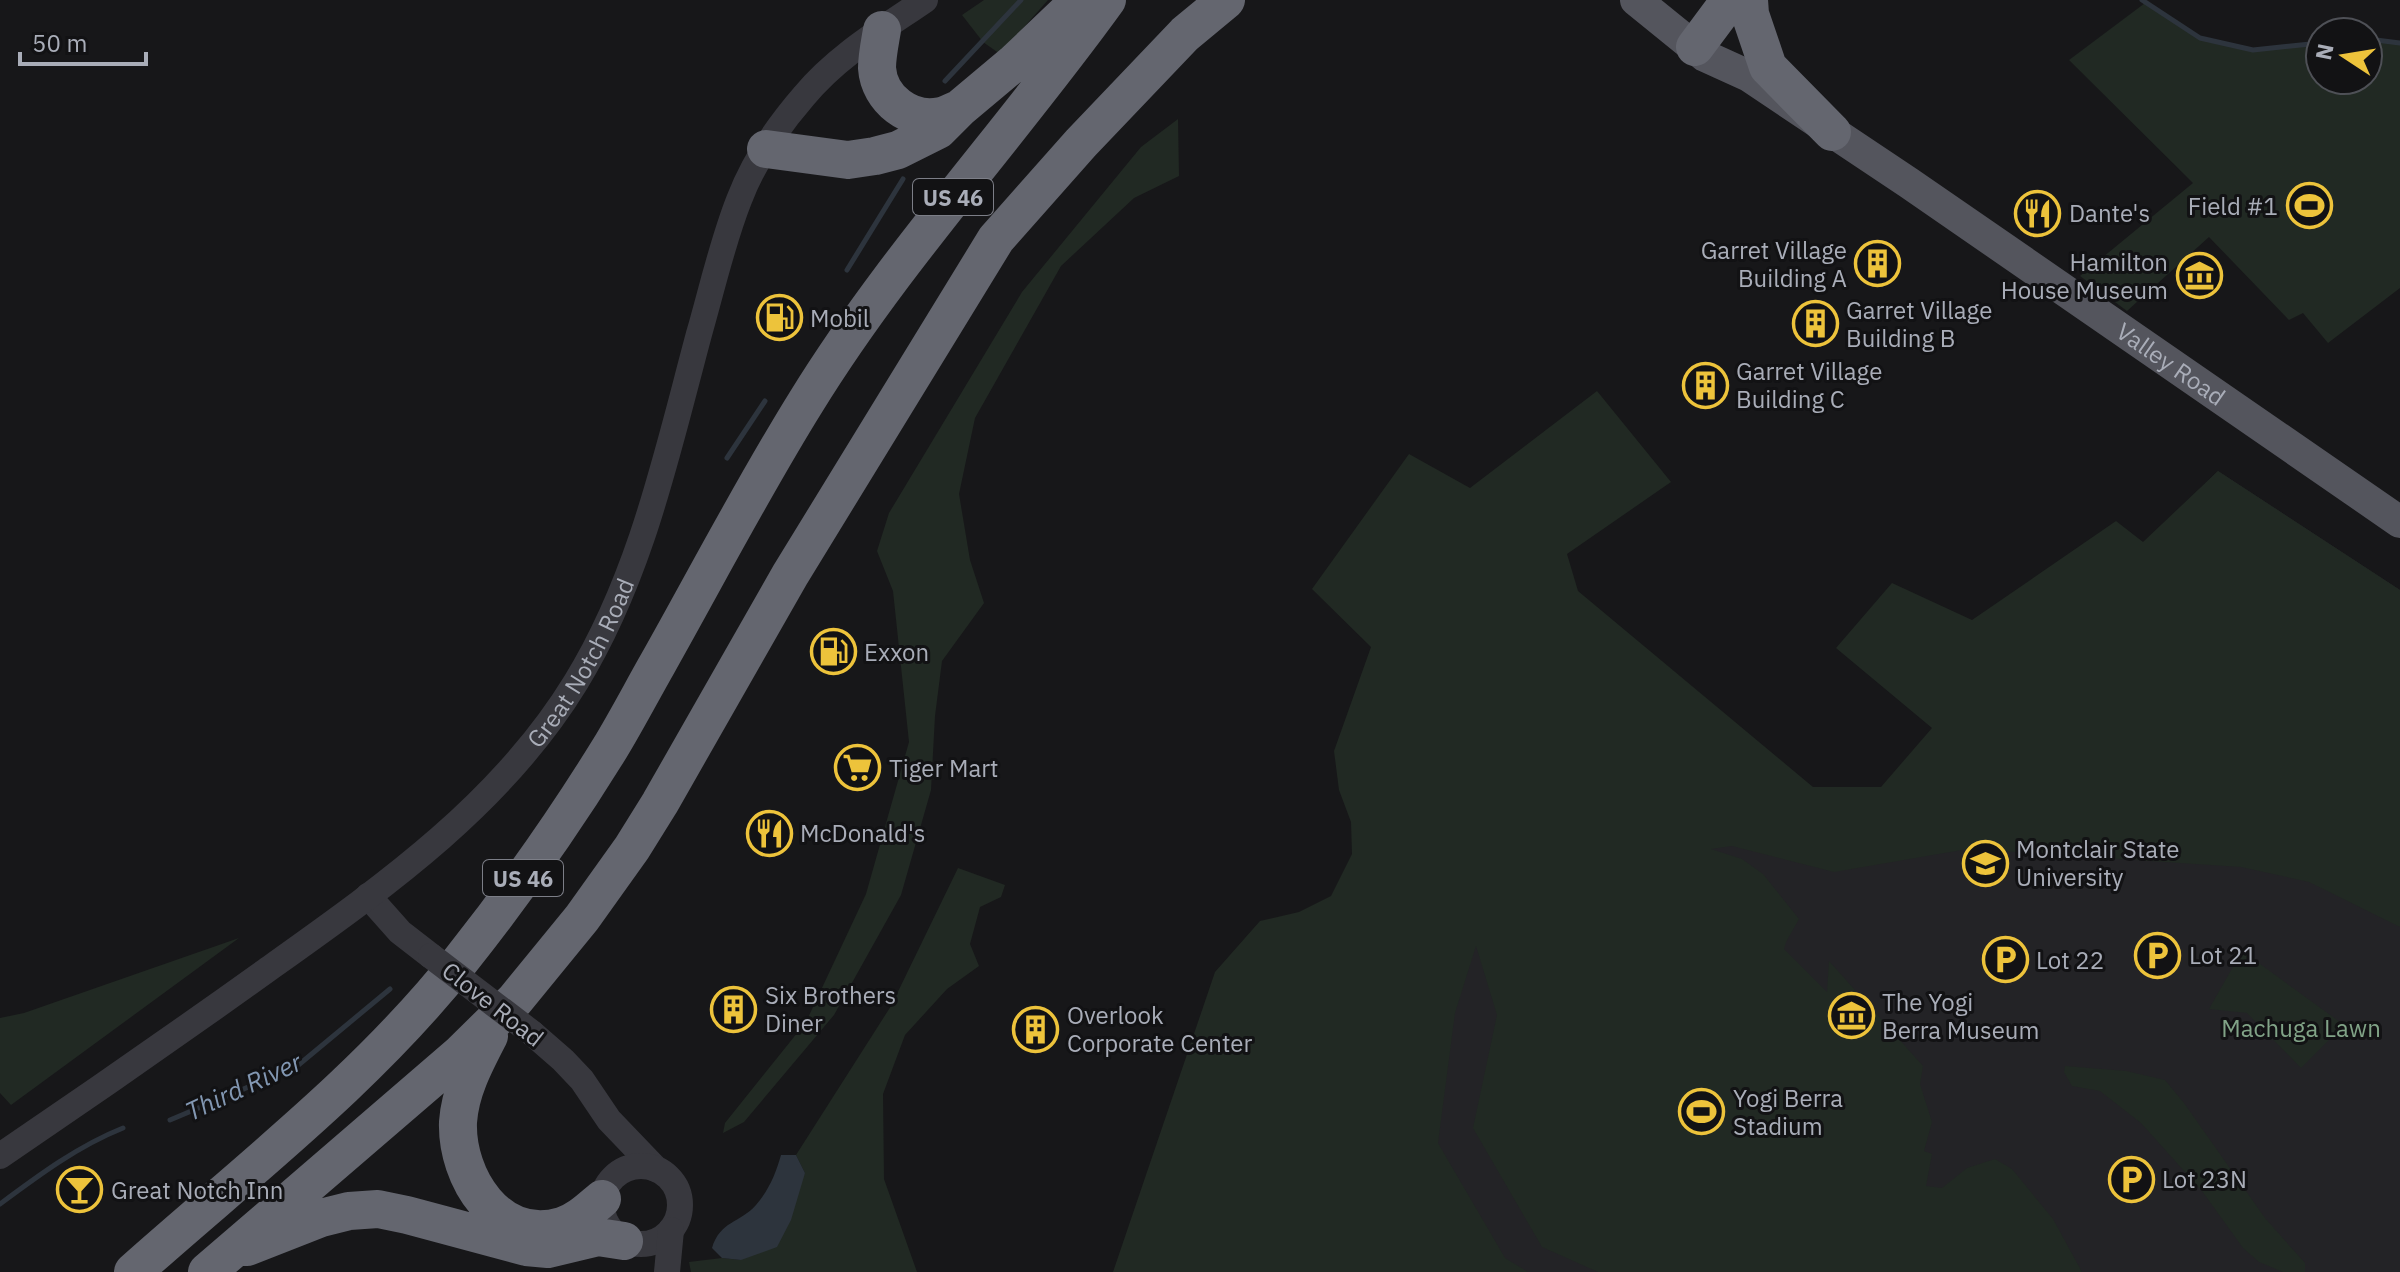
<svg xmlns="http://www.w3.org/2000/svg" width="2400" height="1272" font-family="'IBM Plex Sans',sans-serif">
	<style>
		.built { fill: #232326 }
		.green { fill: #212923 }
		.water { fill: #2d343d }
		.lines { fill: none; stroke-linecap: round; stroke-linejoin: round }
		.stream { stroke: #2d343d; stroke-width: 5 }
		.minor { stroke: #38383e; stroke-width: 26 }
		.major { stroke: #54555d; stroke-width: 32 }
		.highway { stroke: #64666f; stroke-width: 38 }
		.minor-bridge { stroke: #38383e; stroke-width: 26 }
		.labels { text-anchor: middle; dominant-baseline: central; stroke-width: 6; stroke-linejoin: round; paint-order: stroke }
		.shield { fill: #121214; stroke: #7c7e87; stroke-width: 2 }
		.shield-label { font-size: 22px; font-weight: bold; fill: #a9adb8 }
		.poi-label { font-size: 24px; fill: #a9adb8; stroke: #121214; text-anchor: start }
		.street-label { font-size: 24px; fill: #a9adb8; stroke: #121214 }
		.park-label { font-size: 24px; fill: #81a387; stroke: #121214 }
		.water-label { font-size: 26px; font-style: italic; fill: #8297b2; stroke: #121214 }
	</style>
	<rect width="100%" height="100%" fill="#171719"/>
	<path class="built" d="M 2218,471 L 2400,590 L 2400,1272 L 1203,1272 L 1454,942 L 1697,805 L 1851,829 Z"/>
	<path class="green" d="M 984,0 L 1048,0 L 1000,54 L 983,42 L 962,15 Z
		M 2145,3 L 2200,38 L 2253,50 L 2320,43 L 2320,80 L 2368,80 L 2368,39 L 2400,43 L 2400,288 L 2328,343 L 2303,313 L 2289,320 L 2209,237 L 2127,311 L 2080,276 L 2193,183 L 2069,60 Z
		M 1178,119 L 1179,176 L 1134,198 L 1061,266 L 975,418 L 959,494 L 970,560 L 984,603 L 942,661 L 935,716 L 931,790 L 901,895 L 834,1015 L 744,1122 L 723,1133 L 725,1123 L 806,1022 L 866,894 L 909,742 L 893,591 L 877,551 L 889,513 L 1022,292 L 1141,147 Z
		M 1597,391 L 1671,482 L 1567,554 L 1578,591 L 1813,787 L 1881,787 L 1932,728 L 1836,648 L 1892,583 L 1972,620 L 2116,521 L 2143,542 L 2218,471 L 2400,590 L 2400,927 L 2309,882 L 2241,867 L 1968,849 L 1834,872 L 1732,846 L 1711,849 L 1742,859 L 1763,874 L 1799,919 L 1786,942 L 1784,949 L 1827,992 L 1829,961 L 1923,1066 L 1920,1084 L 1932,1122 L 1924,1151 L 1932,1154 L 1926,1186 L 1942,1188 L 1967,1168 L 1995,1159 L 2012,1169 L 2053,1219 L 2082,1272 L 1598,1272 L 1542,1247 L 1473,1128 L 1497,1015 L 1476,946 L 1455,1013 L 1438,1143 L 1505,1258 L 1528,1272 L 1113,1272 L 1215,972 L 1260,921 L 1299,912 L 1331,896 L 1352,854 L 1351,822 L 1339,790 L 1334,751 L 1371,647 L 1312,589 L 1409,454 L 1470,488 Z
		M 958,868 L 1005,885 L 1001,897 L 980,907 L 970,944 L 979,966 L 947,989 L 905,1035 L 883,1094 L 884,1179 L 917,1272 L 691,1272 L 689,1262 L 722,1258 L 741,1260 L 805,1173 L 796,1155 L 891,1006 Z
		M 239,938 L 11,1105 L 0,1093 L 0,1018 L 24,1013 Z
		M 2242,951 L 2344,1025 L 2301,1068 L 2247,1013 L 2209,1009 Z
		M 2065,1066 L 2126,1071 L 2165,1080 L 2184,1103 L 2265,1218 L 2305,1263 L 2305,1272 L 2283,1272 L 2259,1262 L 2243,1248 L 2202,1191 L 2141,1123 L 2100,1091 L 2072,1086 L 2064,1072 Z"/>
	<path class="water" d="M 781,1155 L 796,1155 L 805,1173 L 791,1220 L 777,1247 L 741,1260 L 722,1258 L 712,1248 C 720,1221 740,1223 756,1205 C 769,1190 776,1173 781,1155 Z"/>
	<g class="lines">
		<path class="stream" d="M 2142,0 L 2200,38 L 2253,50 L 2320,43
			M 2368,39 L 2400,43
			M 945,81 L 1021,0
			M 847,270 L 903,179
			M 727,458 L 765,401
			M 170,1120 L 296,1067 L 390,989
			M 0,1204 C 39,1175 78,1146 123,1128"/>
		<g class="minor">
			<path d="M 368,896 L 400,932 L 431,956"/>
			<path d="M 532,1033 L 563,1060 L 582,1080 L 609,1120 L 656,1169"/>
			<path id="s1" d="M 0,1156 C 90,1095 179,1033 267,970 C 382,888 501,805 576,682 C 641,576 667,453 699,334 C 712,289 722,243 739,200 C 753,163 778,126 804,96 C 837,56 883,29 925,0"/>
			<circle cx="641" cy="1205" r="39"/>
			<path d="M 667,1272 L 671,1230"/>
		</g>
		<path class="major" id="s2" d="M 1636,0 L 1705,56 L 1749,76 L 1909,183 L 2400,522"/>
		<path class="highway" d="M 1749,0 L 1750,14 L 1768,67 L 1832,132
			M 882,30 C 880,42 877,56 877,68 C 879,99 910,123 941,116 C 947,115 953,111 959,109
			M 1695,47 L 1730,0
			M 766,149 L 848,160 L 875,156 L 898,150 L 938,130 L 959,109 L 1015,62 L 1080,0
			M 489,1036 C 475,1063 460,1091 458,1122 C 456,1177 498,1245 562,1226 C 578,1221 590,1209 602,1199
			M 247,1247 L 321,1218 L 349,1211 L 378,1209 L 407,1215 L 526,1247 L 548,1249 L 598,1237 L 624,1241
			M 133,1272 C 245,1172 367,1079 461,960 C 515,892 565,821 610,748 C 627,720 642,691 658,663 C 707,576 753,487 806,402 C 894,259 1009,136 1107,0
			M 207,1272 L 459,1055 L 515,1000 L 582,918 L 632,848 L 660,803 L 790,575 L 996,239 L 1081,143 L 1185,34 L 1226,0"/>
		<path class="minor-bridge" d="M 431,956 L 532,1033"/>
	</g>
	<defs>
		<symbol id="stadium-ring" viewBox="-11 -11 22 22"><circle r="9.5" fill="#121214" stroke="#edc33b" stroke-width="1.5"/><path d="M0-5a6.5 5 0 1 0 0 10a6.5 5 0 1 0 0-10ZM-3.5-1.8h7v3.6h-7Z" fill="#edc33b"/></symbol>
		<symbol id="restaurant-ring" viewBox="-11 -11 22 22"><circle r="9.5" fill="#121214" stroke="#edc33b" stroke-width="1.5"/><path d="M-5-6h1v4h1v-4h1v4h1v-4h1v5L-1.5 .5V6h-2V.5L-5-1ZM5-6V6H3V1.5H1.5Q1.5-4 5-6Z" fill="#edc33b"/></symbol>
		<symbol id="building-ring" viewBox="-11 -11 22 22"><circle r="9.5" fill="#121214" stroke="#edc33b" stroke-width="1.5"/><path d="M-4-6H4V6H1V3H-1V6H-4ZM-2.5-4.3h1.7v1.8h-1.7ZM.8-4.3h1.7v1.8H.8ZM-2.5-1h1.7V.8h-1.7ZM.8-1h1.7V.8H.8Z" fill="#edc33b"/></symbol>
		<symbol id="museum-ring" viewBox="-11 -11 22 22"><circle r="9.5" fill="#121214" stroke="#edc33b" stroke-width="1.5"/><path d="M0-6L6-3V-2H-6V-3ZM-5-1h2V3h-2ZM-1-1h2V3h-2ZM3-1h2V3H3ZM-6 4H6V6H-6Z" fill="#edc33b"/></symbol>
		<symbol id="fuel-ring" viewBox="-11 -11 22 22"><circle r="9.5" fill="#121214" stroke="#edc33b" stroke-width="1.5"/><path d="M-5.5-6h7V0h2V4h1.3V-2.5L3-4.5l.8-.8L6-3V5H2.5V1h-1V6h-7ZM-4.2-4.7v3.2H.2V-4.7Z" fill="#edc33b"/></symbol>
		<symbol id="supermarket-ring" viewBox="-11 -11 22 22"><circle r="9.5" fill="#121214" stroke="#edc33b" stroke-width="1.5"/><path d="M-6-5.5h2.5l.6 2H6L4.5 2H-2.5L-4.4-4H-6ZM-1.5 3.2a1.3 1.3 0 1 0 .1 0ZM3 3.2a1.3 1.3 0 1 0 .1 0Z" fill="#edc33b"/></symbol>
		<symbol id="university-ring" viewBox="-11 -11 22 22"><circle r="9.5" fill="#121214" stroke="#edc33b" stroke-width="1.5"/><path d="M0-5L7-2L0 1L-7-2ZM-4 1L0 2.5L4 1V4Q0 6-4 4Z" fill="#edc33b"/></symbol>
		<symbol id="parking-ring" viewBox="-11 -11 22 22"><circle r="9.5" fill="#121214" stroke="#edc33b" stroke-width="1.5"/><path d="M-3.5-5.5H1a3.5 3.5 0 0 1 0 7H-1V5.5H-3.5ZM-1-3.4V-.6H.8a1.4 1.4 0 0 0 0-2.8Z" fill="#edc33b"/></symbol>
		<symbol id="bar-ring" viewBox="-11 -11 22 22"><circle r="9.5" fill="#121214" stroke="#edc33b" stroke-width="1.5"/><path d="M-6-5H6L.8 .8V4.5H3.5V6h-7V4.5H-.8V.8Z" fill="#edc33b"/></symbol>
	</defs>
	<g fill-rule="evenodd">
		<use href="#stadium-ring" x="2284" y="180" width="51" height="51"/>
		<use href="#restaurant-ring" x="2012" y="188" width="51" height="51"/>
		<use href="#building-ring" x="1852" y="238" width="51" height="51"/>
		<use href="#museum-ring" x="2174" y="250" width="51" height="51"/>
		<use href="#fuel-ring" x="754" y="292" width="51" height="51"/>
		<use href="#building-ring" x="1790" y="298" width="51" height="51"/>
		<use href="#building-ring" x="1680" y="360" width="51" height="51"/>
		<use href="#fuel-ring" x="808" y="626" width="51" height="51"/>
		<use href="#supermarket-ring" x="832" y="742" width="51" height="51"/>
		<use href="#restaurant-ring" x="744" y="808" width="51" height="51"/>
		<use href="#university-ring" x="1960" y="838" width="51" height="51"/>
		<use href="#parking-ring" x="2132" y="930" width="51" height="51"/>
		<use href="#parking-ring" x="1980" y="934" width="51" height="51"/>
		<use href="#building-ring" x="708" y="984" width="51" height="51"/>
		<use href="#museum-ring" x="1826" y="990" width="51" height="51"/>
		<use href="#building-ring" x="1010" y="1004" width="51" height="51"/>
		<use href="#stadium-ring" x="1676" y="1086" width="51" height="51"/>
		<use href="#parking-ring" x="2106" y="1154" width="51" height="51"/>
		<use href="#bar-ring" x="54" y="1164" width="51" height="51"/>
	</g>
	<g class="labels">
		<g class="shield">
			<rect x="913" y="179" width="80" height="36" rx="6"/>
			<rect x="483" y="860" width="80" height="36" rx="6"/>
		</g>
		<g class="shield-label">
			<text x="953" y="197">US 46</text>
			<text x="523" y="878">US 46</text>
		</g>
		<g class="poi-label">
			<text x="2278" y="206" text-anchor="end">Field #1</text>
			<text x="2069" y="213">Dante's</text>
			<text x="1847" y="250" text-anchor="end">Garret Village<tspan x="1847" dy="28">Building A</tspan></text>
			<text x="2168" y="262" text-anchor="end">Hamilton<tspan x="2168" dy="28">House Museum</tspan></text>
			<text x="1846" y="310">Garret Village<tspan x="1846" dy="28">Building B</tspan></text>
			<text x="810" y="318">Mobil</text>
			<text x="1736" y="371">Garret Village<tspan x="1736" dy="28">Building C</tspan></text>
			<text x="864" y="652">Exxon</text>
			<text x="889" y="768">Tiger Mart</text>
			<text x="800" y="833">McDonald's</text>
			<text x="2016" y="849">Montclair State<tspan x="2016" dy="28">University</tspan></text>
			<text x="2189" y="955">Lot 21</text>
			<text x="2036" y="960">Lot 22</text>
			<text x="765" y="995">Six Brothers<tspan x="765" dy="28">Diner</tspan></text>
			<text x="1882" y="1002">The Yogi<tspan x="1882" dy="28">Berra Museum</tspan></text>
			<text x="1067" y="1015">Overlook<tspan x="1067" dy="28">Corporate Center</tspan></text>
			<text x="1733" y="1098">Yogi Berra<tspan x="1733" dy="28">Stadium</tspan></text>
			<text x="2162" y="1179">Lot 23N</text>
			<text x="111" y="1190">Great Notch Inn</text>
		</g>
		<g class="street-label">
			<text stroke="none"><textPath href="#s2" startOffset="648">Valley Road</textPath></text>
			<text stroke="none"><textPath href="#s1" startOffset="770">Great Notch Road</textPath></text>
			<text transform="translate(493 1004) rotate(38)">Clove Road</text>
		</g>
		<g class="park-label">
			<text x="2301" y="1028">Machuga Lawn</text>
		</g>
		<g class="water-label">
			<text transform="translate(243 1086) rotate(-25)">Third River</text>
		</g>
	</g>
	<g transform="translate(2344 56) rotate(282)"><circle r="38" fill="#121214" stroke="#4e5056" stroke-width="2"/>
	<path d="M0-6L14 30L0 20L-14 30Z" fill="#edc33b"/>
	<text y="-12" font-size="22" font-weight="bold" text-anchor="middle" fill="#a9adb8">N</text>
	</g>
	<path d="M20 52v12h126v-12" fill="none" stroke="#a9adb8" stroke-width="4"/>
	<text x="32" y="52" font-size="24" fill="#a9adb8" stroke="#121214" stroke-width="6" paint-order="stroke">50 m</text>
</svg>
